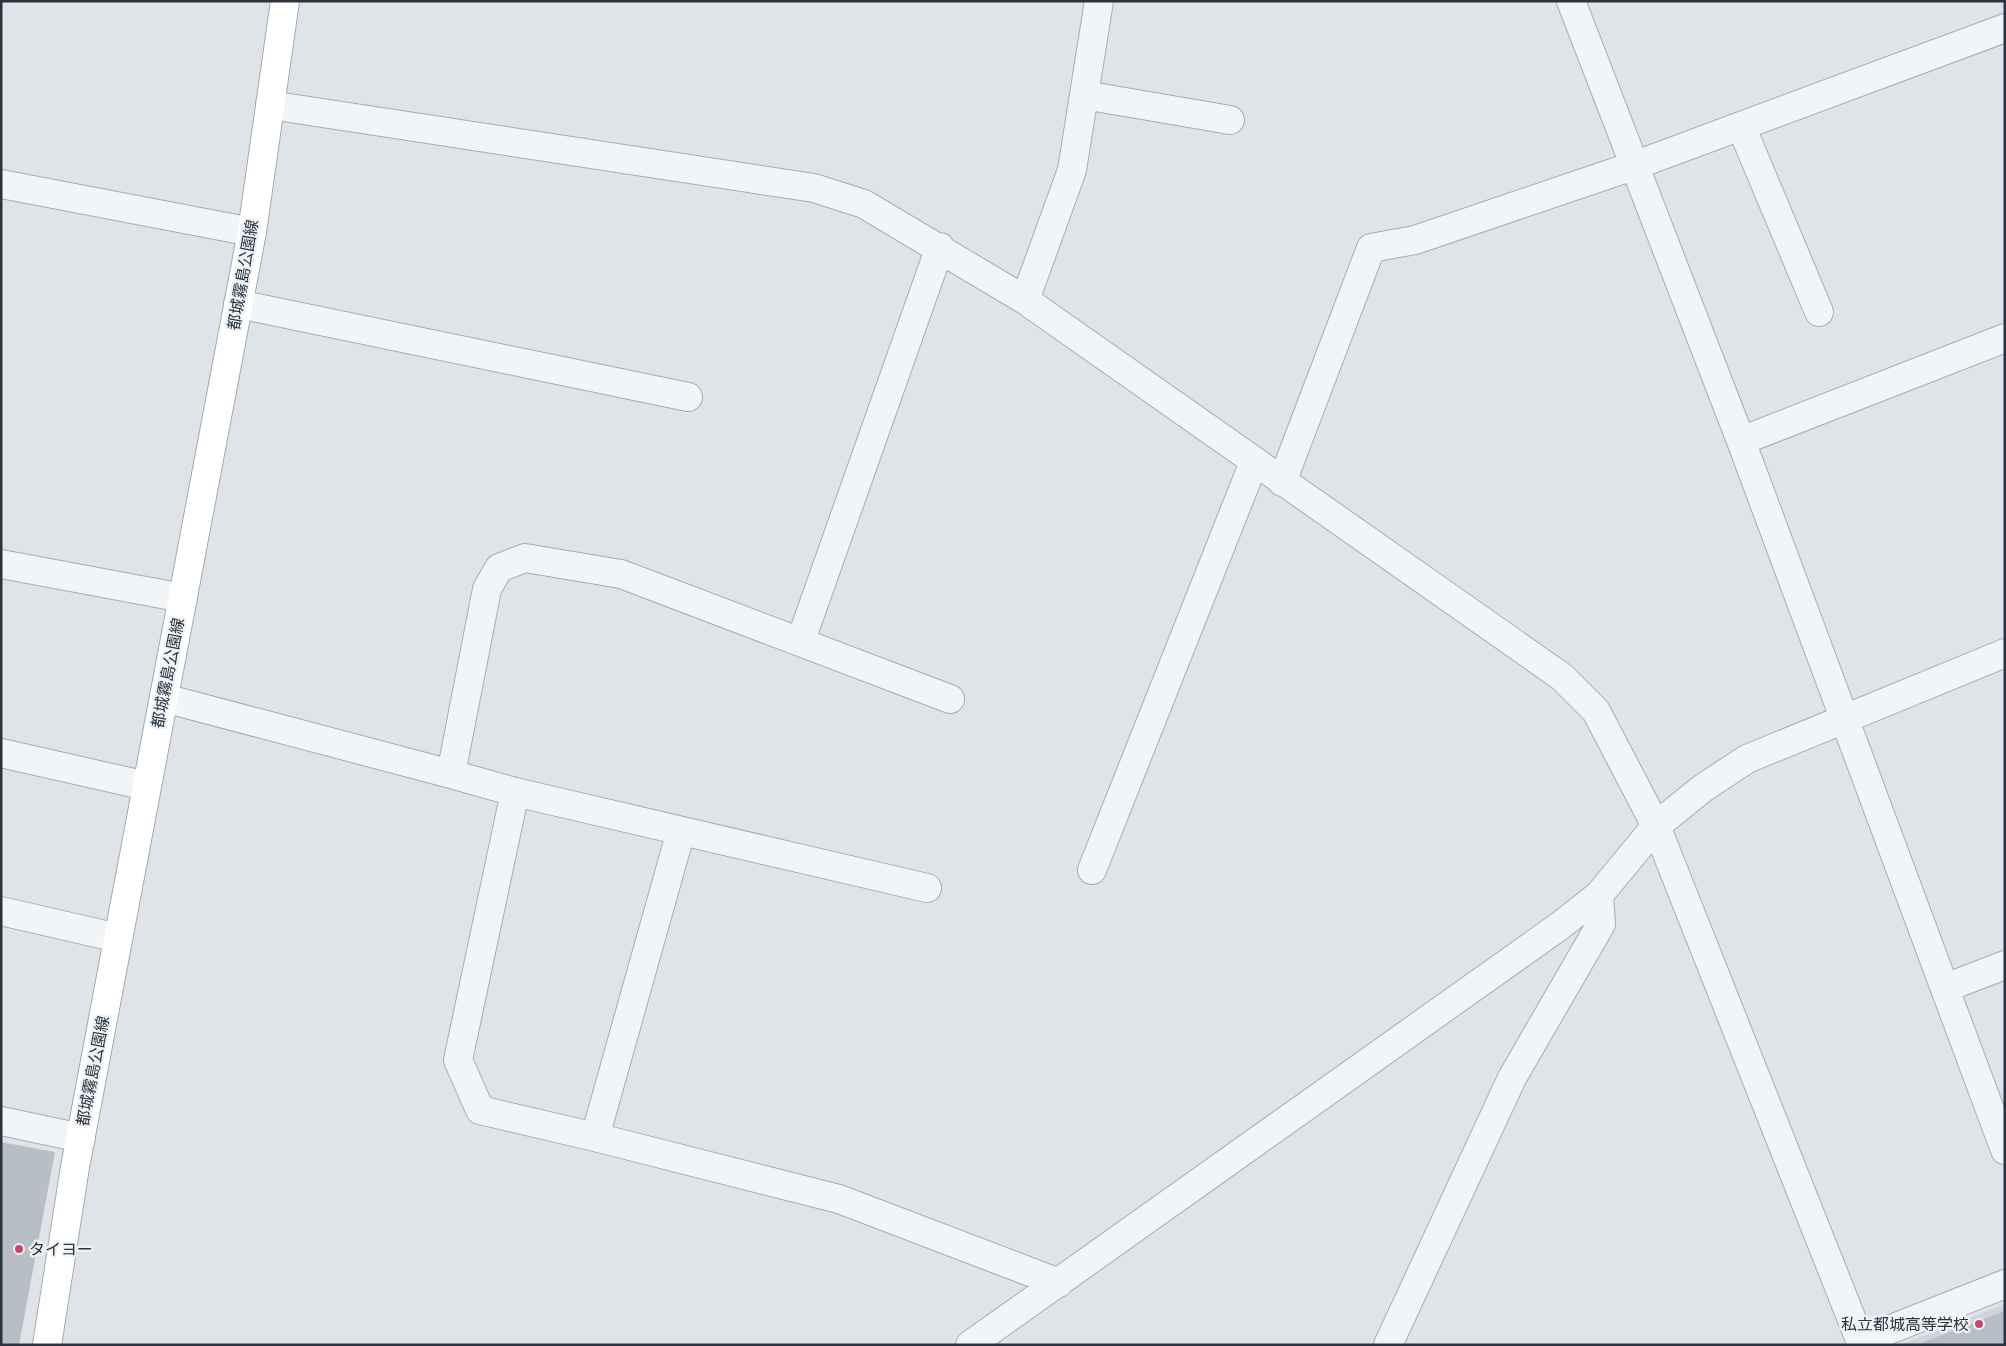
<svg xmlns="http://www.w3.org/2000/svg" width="2006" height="1346" font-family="'Public Sans','Noto Sans JP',sans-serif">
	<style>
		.built { fill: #ced4da }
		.building { fill: #b7bec5 }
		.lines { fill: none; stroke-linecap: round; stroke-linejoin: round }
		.minor-casing { stroke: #a5acb3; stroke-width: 30 }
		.major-casing { stroke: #9faab4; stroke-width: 30 }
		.minor { stroke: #f2f5f7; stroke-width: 28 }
		.major { stroke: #fff; stroke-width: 28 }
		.poi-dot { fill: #cc466b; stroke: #eff3f6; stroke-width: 2 }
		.labels { text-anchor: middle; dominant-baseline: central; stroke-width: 4.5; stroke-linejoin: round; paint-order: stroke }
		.street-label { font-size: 16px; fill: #293440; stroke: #eff3f6 }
		.poi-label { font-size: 16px; fill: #293440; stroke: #eff3f6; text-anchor: start }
	</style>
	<rect width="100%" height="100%" fill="#e0e4e9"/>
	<path class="built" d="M 2005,1304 L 2005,1345 L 1900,1345 Z"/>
	<path class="building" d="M 1,1142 L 55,1152 L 19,1345 L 1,1345 Z
		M 2005,1311 L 2005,1345 L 1916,1345 Z"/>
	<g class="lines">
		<defs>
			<path id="minor" d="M 1571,1 L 1741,441 L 2005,1150
				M 1084,95 L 1230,120
				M 270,105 L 814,188 L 864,204 L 1025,300 L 1562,677 L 1596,711 L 1656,826 L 1862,1345
				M 1741,126 L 1819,312
				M 1,184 L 252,232
				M 1025,300 L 1072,170 L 1099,1
				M 238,304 L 688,397
				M 1741,441 L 2005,338
				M 1282,482 L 1371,248 L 1415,240 L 1636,165 L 2005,28
				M 1,564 L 183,598
				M 801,640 L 940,247
				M 164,698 L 451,774 L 487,589 L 499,568 L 525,558 L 621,574 L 950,699
				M 1,753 L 147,786
				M 451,774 L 515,792 L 927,888
				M 515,792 L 458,1060 L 480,1110 L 595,1137 L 839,1199 L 1059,1283
				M 1092,870 L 1254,462
				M 1,911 L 118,938
				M 1945,988 L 2005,965
				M 1,1121 L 81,1138
				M 595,1137 L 681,831
				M 1861,1341 L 2005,1284
				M 970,1345 L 1561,925 L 1599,895 L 1656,826 L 1703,788 L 1747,759 L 2005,653
				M 1388,1345 L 1512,1078 L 1601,924 L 1599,895"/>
			<path id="major" d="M 47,1345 L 75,1167 L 252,232 L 285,1"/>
		</defs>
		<use href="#minor" class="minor-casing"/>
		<use href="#major" class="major-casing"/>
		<use href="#minor" class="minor"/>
		<use href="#major" class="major"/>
	</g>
	<g class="poi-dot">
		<circle cx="19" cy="1249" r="5"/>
		<circle cx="1979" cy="1324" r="5"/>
	</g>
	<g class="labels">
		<g class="street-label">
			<text transform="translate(243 275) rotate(-80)">都城霧島公園線</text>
			<text transform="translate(168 673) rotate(-79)">都城霧島公園線</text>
			<text transform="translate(93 1071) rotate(-79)">都城霧島公園線</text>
		</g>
		<g class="poi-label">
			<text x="29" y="1249">タイヨー</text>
			<text x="1969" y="1324" text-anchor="end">私立都城高等学校</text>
		</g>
	</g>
	<rect width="2006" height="1346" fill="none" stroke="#293440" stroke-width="5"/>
</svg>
